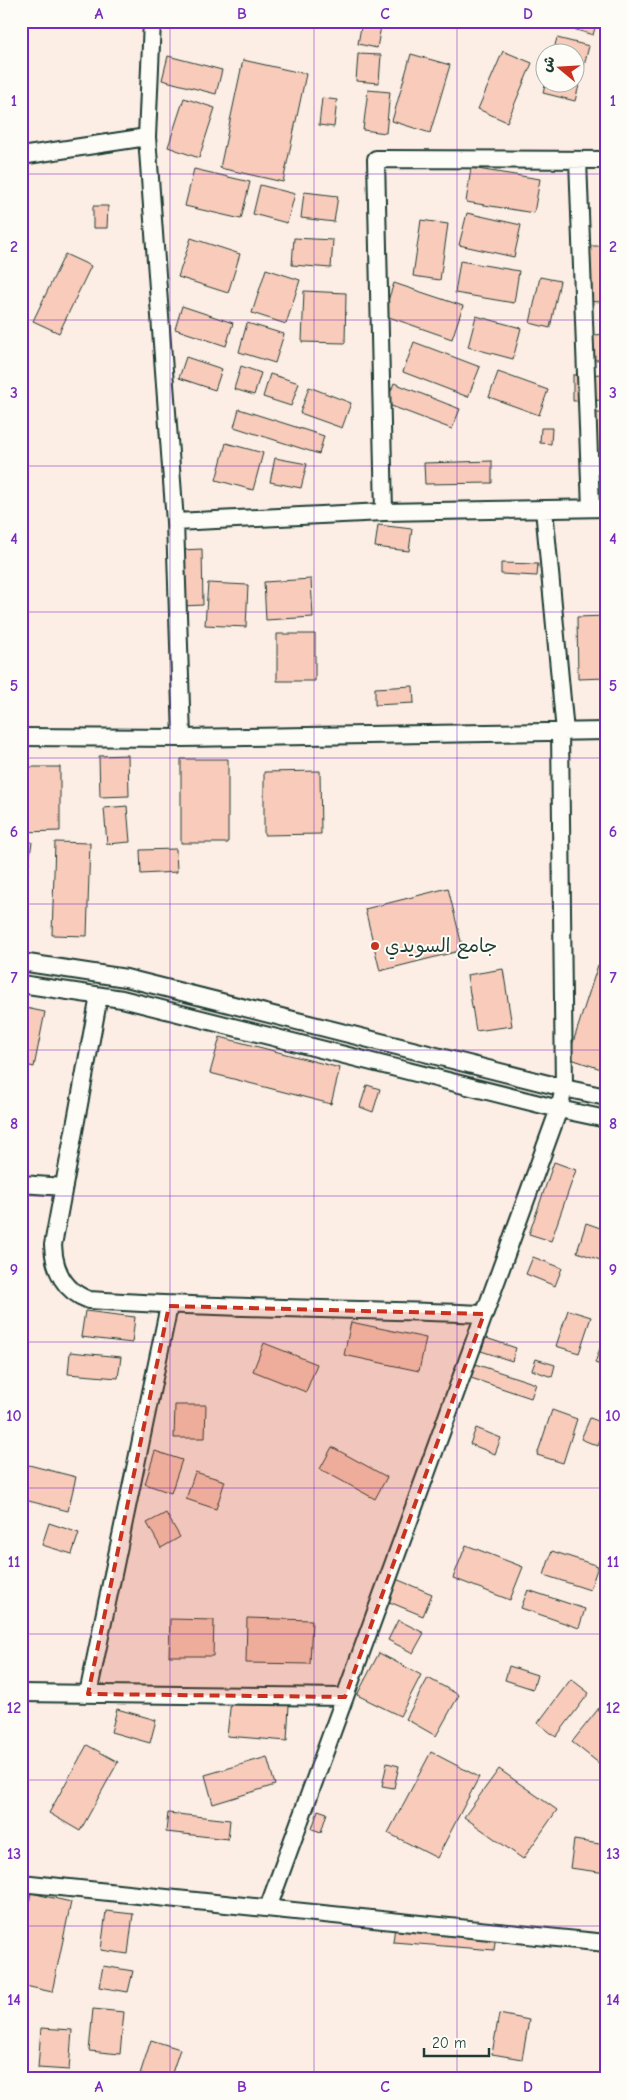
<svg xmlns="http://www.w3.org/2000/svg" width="627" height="2100" font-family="'Comic Neue','Playpen Sans Arabic',sans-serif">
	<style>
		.building { fill: #f8cbba; stroke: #1f3d34 }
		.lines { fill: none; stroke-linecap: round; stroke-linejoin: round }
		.minor-casing { stroke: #1f3d34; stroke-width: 20 }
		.minor { stroke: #fdfcf7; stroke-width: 16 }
		.marked { fill: #c8321e; fill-opacity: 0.2; stroke: #c8321e; stroke-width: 4; stroke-dasharray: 10 6; stroke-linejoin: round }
		.grid { fill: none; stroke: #7b2cbf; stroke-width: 1; stroke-opacity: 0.55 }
		.poi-dot { fill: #c8321e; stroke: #fdfcf7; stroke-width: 2 }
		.labels { text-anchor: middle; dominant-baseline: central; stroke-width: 4; stroke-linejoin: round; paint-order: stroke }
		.poi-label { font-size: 19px; fill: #1f3d34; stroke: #fdfcf7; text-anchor: start }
		.neatline { fill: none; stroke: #7b2cbf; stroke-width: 2 }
		.grid-label { font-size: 16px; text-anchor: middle; font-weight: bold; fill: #7b2cbf }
	</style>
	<rect width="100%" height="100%" fill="#fcede5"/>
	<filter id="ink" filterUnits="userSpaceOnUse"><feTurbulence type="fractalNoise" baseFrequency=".02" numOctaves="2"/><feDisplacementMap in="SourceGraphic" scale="10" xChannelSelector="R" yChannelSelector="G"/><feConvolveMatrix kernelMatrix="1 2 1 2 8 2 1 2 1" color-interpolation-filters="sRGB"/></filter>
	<g filter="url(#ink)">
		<path class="building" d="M 362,21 L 382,21 L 377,48 L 358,44 Z
			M 557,21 L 597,21 L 593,35 L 557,24 Z
			M 557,38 L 589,46 L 575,101 L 543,93 L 546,82 L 574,82 L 574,52 L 553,52 Z
			M 503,51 L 532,63 L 507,122 L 478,109 Z
			M 358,54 L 381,55 L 379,83 L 356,81 Z
			M 411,54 L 450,65 L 430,133 L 392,121 Z
			M 168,56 L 222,70 L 216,94 L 162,80 Z
			M 243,60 L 306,74 L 283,182 L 220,168 Z
			M 368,90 L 390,92 L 386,133 L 363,130 Z
			M 184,98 L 215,108 L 199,158 L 168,147 Z
			M 322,98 L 337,100 L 334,127 L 319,125 Z
			M 471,168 L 540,179 L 534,213 L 466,202 Z
			M 194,169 L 250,182 L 241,219 L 185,206 Z
			M 260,185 L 295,194 L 287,223 L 253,214 Z
			M 304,192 L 338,196 L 334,222 L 301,218 Z
			M 93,206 L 108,206 L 107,228 L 93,228 Z
			M 467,213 L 521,225 L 514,257 L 459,245 Z
			M 421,220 L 448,224 L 440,280 L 413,276 Z
			M 191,238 L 240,254 L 228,293 L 178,277 Z
			M 294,238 L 333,240 L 331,268 L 292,265 Z
			M 578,246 L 606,246 L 606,302 L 576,301 Z
			M 65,254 L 91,266 L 59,333 L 33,321 Z
			M 460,261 L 519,271 L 514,303 L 455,293 Z
			M 266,269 L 300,280 L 286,324 L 252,313 Z
			M 540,277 L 560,281 L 550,328 L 530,323 Z
			M 394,283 L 463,306 L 452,339 L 383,315 Z
			M 304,291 L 346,293 L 345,343 L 302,342 Z
			M 182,306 L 233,323 L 226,346 L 175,329 Z
			M 476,316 L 521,328 L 513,359 L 468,347 Z
			M 247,323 L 284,334 L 275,363 L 239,352 Z
			M 606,334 L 606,359 L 585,361 L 583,336 Z
			M 414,342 L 480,367 L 468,397 L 403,372 Z
			M 186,357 L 222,369 L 215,390 L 179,378 Z
			M 241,366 L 261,373 L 254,395 L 234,389 Z
			M 498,372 L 548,390 L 539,415 L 489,397 Z
			M 270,374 L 299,383 L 291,406 L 263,397 Z
			M 606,374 L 606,400 L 573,401 L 573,375 Z
			M 394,383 L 460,409 L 452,429 L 386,404 Z
			M 309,387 L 351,403 L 342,428 L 300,413 Z
			M 239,409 L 324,436 L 319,454 L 234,427 Z
			M 588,413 L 606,413 L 606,461 L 590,461 Z
			M 541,428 L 552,428 L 551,444 L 540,443 Z
			M 226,443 L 263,453 L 253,490 L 216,480 Z
			M 275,458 L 307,464 L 301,488 L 270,482 Z
			M 492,461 L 492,483 L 425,484 L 424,463 Z
			M 378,525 L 412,529 L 409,551 L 375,547 Z
			M 202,549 L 203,605 L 183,606 L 182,550 Z
			M 501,563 L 538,564 L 537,576 L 501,574 Z
			M 311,579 L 313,617 L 266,620 L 264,582 Z
			M 208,583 L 248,585 L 246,627 L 205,625 Z
			M 606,616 L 606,678 L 578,679 L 577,617 Z
			M 277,634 L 315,634 L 315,681 L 277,681 Z
			M 413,686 L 414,703 L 375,705 L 375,688 Z
			M 128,755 L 129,796 L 100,797 L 99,756 Z
			M 181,759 L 228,759 L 228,843 L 181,843 Z
			M 21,767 L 60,767 L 60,831 L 21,832 Z
			M 320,771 L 321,834 L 264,835 L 264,772 Z
			M 127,806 L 130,842 L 107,844 L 104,808 Z
			M 21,840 L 32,842 L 21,915 Z
			M 55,842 L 90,843 L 87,936 L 52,935 Z
			M 176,849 L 177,872 L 141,874 L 140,850 Z
			M 448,888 L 463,950 L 380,971 L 365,909 Z
			M 598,965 L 606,968 L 606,1065 L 604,1070 L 568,1058 Z
			M 503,969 L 512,1026 L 476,1031 L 467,975 Z
			M 21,1007 L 45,1012 L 34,1067 L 21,1064 Z
			M 220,1037 L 340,1068 L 331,1104 L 210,1073 Z
			M 367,1085 L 380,1089 L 373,1112 L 360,1107 Z
			M 554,1162 L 576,1170 L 551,1241 L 529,1234 Z
			M 21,1201 L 29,1203 L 21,1255 Z
			M 586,1223 L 606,1230 L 606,1262 L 577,1252 Z
			M 533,1257 L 562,1268 L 555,1286 L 526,1274 Z
			M 568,1310 L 591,1317 L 579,1353 L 556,1346 Z
			M 85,1311 L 135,1317 L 132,1343 L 81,1337 Z
			M 351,1322 L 426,1338 L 419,1371 L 344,1355 Z
			M 606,1331 L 606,1367 L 595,1363 Z
			M 486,1338 L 516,1348 L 512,1361 L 481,1351 Z
			M 264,1343 L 317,1364 L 306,1392 L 253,1371 Z
			M 70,1352 L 121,1357 L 118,1378 L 68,1374 Z
			M 536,1359 L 555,1365 L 552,1377 L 532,1370 Z
			M 475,1364 L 536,1384 L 531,1398 L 471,1378 Z
			M 175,1405 L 206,1405 L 205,1438 L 174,1438 Z
			M 552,1410 L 577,1419 L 563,1463 L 537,1455 Z
			M 590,1418 L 606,1424 L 598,1446 L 581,1439 Z
			M 476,1428 L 501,1438 L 495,1454 L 470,1444 Z
			M 332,1447 L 387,1477 L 375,1499 L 320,1469 Z
			M 155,1451 L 182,1460 L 171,1493 L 145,1484 Z
			M 21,1463 L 76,1477 L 68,1511 L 21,1499 Z
			M 195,1472 L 225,1481 L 216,1509 L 186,1499 Z
			M 166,1513 L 180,1537 L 161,1548 L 147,1523 Z
			M 49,1523 L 79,1533 L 72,1554 L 42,1545 Z
			M 466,1545 L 523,1567 L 510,1600 L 453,1578 Z
			M 552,1551 L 598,1566 L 590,1590 L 544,1575 Z
			M 396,1579 L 432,1594 L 423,1616 L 387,1601 Z
			M 528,1590 L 585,1609 L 579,1628 L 521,1608 Z
			M 247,1618 L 312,1620 L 310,1664 L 246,1663 Z
			M 170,1619 L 214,1620 L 213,1656 L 169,1656 Z
			M 398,1620 L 424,1633 L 413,1653 L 388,1640 Z
			M 379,1653 L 421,1675 L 400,1716 L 357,1695 Z
			M 509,1666 L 537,1675 L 533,1689 L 505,1680 Z
			M 428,1678 L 459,1695 L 436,1736 L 406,1719 Z
			M 571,1679 L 589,1693 L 556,1737 L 538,1723 Z
			M 231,1700 L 289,1705 L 287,1741 L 227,1736 Z
			M 599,1708 L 606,1713 L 606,1756 L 600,1764 L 572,1742 Z
			M 117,1709 L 156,1720 L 150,1743 L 111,1732 Z
			M 87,1745 L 118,1762 L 80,1831 L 49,1813 Z
			M 431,1752 L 479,1777 L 437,1858 L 388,1833 Z
			M 267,1757 L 275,1785 L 213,1804 L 205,1775 Z
			M 387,1763 L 399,1766 L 394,1788 L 382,1786 Z
			M 499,1769 L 557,1810 L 523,1859 L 464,1817 Z
			M 318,1810 L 327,1813 L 321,1832 L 312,1829 Z
			M 168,1813 L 230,1820 L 228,1839 L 166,1832 Z
			M 574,1840 L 606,1845 L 606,1873 L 570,1868 Z
			M 31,1893 L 71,1902 L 52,1992 L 21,1985 L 21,1940 Z
			M 106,1911 L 133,1914 L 128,1954 L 101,1950 Z
			M 395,1926 L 496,1934 L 494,1950 L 393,1942 Z
			M 103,1966 L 133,1971 L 128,1992 L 99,1987 Z
			M 93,2009 L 124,2012 L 120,2054 L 89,2051 Z
			M 499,2014 L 529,2020 L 522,2059 L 492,2054 Z
			M 41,2028 L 72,2030 L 69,2070 L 38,2068 Z
			M 151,2040 L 180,2049 L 170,2079 L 155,2079 L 140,2074 Z
			M 497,2070 L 522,2078 L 522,2079 L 494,2079 Z"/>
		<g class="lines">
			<defs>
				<path id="minor" d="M 152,21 L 147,137 L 175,522 L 182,738
					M 21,156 L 147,137
					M 578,160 L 591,508
					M 544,509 L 565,732
					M 384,512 L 376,159 L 606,160
					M 175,522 L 384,512 L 606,508
					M 21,737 L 182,738 L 606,731
					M 21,962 L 126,978 L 564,1088 L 606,1097
					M 21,984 L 122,999 L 559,1109 L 606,1119
					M 99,996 L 53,1245 C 54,1270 64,1291 89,1300 C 220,1309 352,1308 484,1314
					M 21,1184 L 64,1187
					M 21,1693 L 345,1697
					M 88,1694 L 169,1306
					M 21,1883 L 606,1943
					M 268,1908 L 559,1109 L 564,1088 L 560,732"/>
			</defs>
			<use href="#minor" class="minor-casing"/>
			<use href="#minor" class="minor"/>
		</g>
	</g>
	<path class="marked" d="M 169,1306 L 484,1314 L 345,1697 L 88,1694 Z"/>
	<path class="grid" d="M 170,21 L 170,2079M 314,21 L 314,2079M 457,21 L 457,2079M 21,174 L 606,174M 21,320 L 606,320M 21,466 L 606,466M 21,612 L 606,612M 21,758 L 606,758M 21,904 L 606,904M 21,1050 L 606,1050M 21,1196 L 606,1196M 21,1342 L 606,1342M 21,1488 L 606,1488M 21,1634 L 606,1634M 21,1780 L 606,1780M 21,1926 L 606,1926"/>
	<circle class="poi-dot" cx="375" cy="946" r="5"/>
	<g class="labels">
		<g class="poi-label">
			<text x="385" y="946">جامع السويدي</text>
		</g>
	</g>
	<rect width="627" height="2100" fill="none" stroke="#fdfcf7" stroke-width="55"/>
	<g transform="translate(560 68) rotate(288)"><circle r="24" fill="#fdfcf7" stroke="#a4b0a9"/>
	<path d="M0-4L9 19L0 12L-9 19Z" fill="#c8321e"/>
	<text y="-8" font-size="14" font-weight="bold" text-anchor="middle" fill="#1f3d34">ش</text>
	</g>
	<path d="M424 2048v8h65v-8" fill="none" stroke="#1f3d34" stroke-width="2.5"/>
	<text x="432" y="2048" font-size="15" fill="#1f3d34" stroke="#fdfcf7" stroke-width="4" paint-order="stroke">20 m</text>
	<rect x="28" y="28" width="572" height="2044" class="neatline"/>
	<g class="grid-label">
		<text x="99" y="19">A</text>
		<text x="242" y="19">B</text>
		<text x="385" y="19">C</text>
		<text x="528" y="19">D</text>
		<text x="14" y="106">1</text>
		<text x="613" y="106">1</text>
		<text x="14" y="252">2</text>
		<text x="613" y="252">2</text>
		<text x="14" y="398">3</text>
		<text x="613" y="398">3</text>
		<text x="14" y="544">4</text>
		<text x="613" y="544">4</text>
		<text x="14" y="691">5</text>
		<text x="613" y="691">5</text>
		<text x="14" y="837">6</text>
		<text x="613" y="837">6</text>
		<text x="14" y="983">7</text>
		<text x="613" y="983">7</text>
		<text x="14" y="1129">8</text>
		<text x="613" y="1129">8</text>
		<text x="14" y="1275">9</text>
		<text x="613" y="1275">9</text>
		<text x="14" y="1421">10</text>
		<text x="613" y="1421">10</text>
		<text x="14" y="1567">11</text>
		<text x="613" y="1567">11</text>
		<text x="14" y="1713">12</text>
		<text x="613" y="1713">12</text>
		<text x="14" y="1859">13</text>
		<text x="613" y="1859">13</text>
		<text x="14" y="2005">14</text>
		<text x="613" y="2005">14</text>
		<text x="99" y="2092">A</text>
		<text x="242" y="2092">B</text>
		<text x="385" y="2092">C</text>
		<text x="528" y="2092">D</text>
	</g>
</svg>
